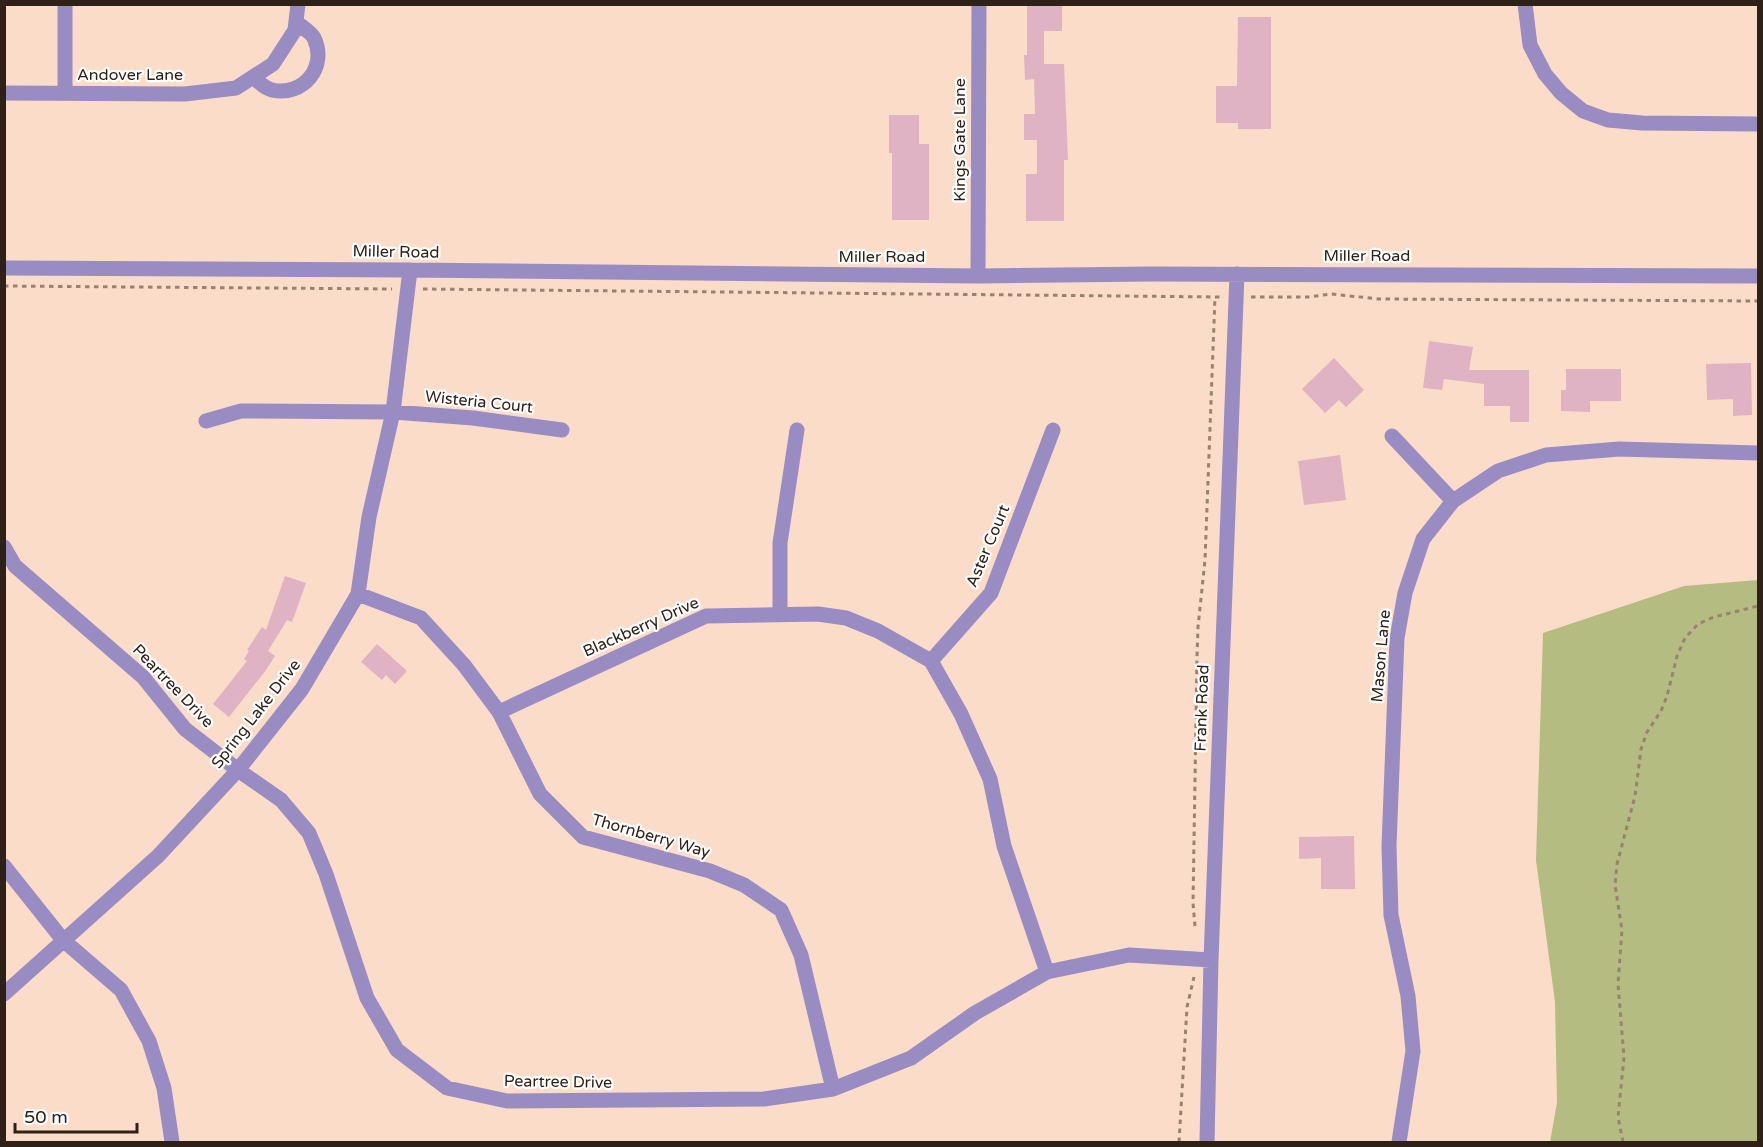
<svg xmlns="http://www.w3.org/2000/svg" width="1763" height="1147" font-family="'Varela Round',sans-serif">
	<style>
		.green { fill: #b4bc81 }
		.building { fill: #dfb3c3 }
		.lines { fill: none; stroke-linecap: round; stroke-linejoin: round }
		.path { stroke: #988272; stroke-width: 3; stroke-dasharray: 4.5 4.5; stroke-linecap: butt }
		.minor { stroke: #998cc3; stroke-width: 15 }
		.labels { text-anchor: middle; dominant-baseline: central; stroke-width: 4.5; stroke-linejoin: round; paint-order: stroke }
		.street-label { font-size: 16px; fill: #2e2117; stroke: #fff }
	</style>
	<rect width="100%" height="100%" fill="#fbdcc8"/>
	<path class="green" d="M 1758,580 L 1758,1142 L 1550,1142 L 1557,1103 L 1555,1002 L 1536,860 L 1543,633 L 1684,586 Z"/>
	<path class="building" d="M 1027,4 L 1062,4 L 1062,31 L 1044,31 L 1044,64 L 1064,64 L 1068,160 L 1064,160 L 1064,221 L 1026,221 L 1026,174 L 1037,174 L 1037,140 L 1024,140 L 1024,114 L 1035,114 L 1034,79 L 1025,80 L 1024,55 L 1027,55 Z
		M 1238,17 L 1271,17 L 1271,129 L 1238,129 L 1238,123 L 1216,123 L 1216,86 L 1237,86 Z
		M 889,115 L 919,115 L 919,144 L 929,144 L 929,220 L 892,220 L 892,153 L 889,153 Z
		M 1429,341 L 1473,347 L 1469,370 L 1529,370 L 1529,422 L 1510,422 L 1510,406 L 1484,406 L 1484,384 L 1444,379 L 1442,390 L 1423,388 Z
		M 1334,358 L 1364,390 L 1346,407 L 1339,400 L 1325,413 L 1302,389 Z
		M 1751,363 L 1752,415 L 1733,416 L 1733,399 L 1707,400 L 1706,364 Z
		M 1566,369 L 1621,369 L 1621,401 L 1590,401 L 1590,412 L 1561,411 L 1561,390 L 1566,390 Z
		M 1340,455 L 1346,500 L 1304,505 L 1298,461 Z
		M 285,576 L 306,583 L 292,622 L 287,620 L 268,651 L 275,656 L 266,670 L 229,717 L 213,704 L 247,661 L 244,659 L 249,651 L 247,650 L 262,627 L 266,630 Z
		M 377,644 L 407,671 L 395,684 L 386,675 L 382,680 L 361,662 Z
		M 1354,836 L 1355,889 L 1321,889 L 1321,858 L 1299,859 L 1299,837 Z"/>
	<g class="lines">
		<path class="path" d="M 4,286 L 392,289
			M 423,289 L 1220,297
			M 1251,297 L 1308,297 L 1331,294 L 1379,299 L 1758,301
			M 1195,926 L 1193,903 L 1197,657 L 1198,627 L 1205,560 L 1215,297
			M 1179,1142 L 1187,1007 L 1194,977
			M 1623,1142 L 1618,1117 L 1624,1057 L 1618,984 L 1622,930 L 1615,885 L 1617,864 L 1635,796 L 1641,749 L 1647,732 L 1661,711 L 1667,696 L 1677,656 L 1685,638 L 1698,624 L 1714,617 L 1758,606"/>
		<path class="minor" d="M 65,4 L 65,93
			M 1525,4 L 1530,45 L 1545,74 L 1561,93 L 1583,111 L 1608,120 L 1642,123 L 1758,124
			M 253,77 C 258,81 265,89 272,90 C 303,97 328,67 314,38 C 311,32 302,27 296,22
			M 4,93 L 185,94 L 236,88 L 273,64 L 295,30 L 298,4
			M 4,268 L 410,270 L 978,276 L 1151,274 L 1758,276
			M 978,276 L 979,4
			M 206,421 L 241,411 L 393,412 L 473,418 L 562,430
			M 1392,436 L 1453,501
			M 4,547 L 15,566 L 143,677 L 185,729 L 238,770 L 281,800 L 309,833 L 326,874 L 367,998 L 397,1050 L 447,1088 L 507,1101 L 764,1099 L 833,1089 L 911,1058 L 975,1013 L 1047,972 L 1129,955 L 1211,960
			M 358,594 L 421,618 L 464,665 L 499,712 L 540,794 L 583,837 L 710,871 L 744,885 L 781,910 L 801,955 L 833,1089
			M 780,614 L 780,543 L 797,430
			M 931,661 L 991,593 L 1053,430
			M 499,712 L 706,616 L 818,614 L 846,618 L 878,631 L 931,661 L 961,714 L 990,779 L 1004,846 L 1047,972
			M 4,866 L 63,940 L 121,990 L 149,1041 L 164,1088 L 172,1142
			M 4,994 L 158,856 L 238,770 L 302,689 L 358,594 L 369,517 L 393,412 L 410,270
			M 1207,1142 L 1211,960 L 1237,274
			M 1399,1142 L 1413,1051 L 1408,996 L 1391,915 L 1389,846 L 1397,638 L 1405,593 L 1423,539 L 1453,501 L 1498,471 L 1546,455 L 1619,449 L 1758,453"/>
	</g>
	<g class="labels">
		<g class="street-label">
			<text x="130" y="75">Andover Lane</text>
			<text transform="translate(960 140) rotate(-90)">Kings Gate Lane</text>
			<text transform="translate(396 252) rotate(1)">Miller Road</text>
			<text x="1367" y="256">Miller Road</text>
			<text x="882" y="257">Miller Road</text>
			<text transform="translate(479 402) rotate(6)">Wisteria Court</text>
			<text transform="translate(988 546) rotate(-67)">Aster Court</text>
			<text transform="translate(641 627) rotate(-24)">Blackberry Drive</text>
			<text transform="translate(1381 656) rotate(-85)">Mason Lane</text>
			<text transform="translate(173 686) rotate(46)">Peartree Drive</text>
			<text transform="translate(1202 708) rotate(-88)">Frank Road</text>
			<text transform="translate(256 714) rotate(-52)">Spring Lake Drive</text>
			<text transform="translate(651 836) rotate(16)">Thornberry Way</text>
			<text transform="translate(558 1082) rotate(1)">Peartree Drive</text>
		</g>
	</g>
	<rect width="1763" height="1147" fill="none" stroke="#2e2117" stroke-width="12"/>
	<path d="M15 1123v9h122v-9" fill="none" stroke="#2e2117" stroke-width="3"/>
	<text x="24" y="1123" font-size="18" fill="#2e2117" stroke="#ffffff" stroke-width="4.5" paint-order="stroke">50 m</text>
</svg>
